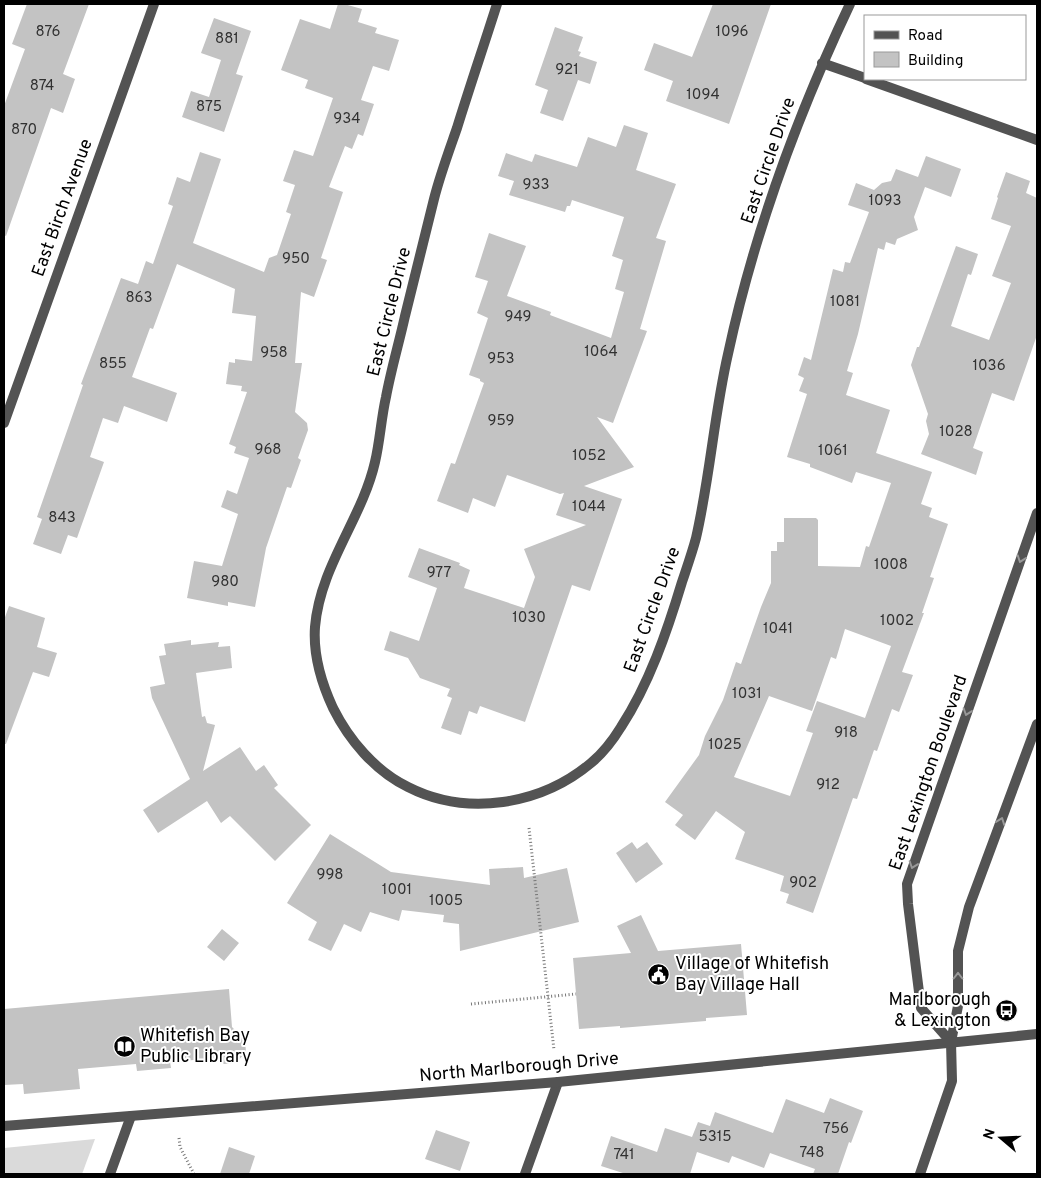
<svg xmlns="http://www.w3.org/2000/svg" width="1041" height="1178" font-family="Overpass,sans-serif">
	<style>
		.green { fill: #dadada }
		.building { fill: #c3c3c3; fill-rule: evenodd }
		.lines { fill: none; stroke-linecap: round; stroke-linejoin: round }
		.path { stroke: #757575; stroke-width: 3; stroke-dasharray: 1 2.5; stroke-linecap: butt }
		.minor { stroke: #535353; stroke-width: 10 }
		.tertiary { stroke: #535353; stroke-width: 10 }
		.oneway { stroke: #989898 }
		.labels { text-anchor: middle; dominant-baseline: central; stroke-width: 4; stroke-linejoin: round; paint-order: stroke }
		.number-label { font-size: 15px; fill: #313131 }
		.street-label { font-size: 18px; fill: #000; stroke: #fff }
		.poi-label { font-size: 18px; fill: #000; stroke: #fff; text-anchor: start }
	</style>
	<rect width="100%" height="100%" fill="#fff"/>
	<path class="green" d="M 95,1139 L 82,1174 L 4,1174 L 4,1148 Z"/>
	<path class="building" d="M 27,4 L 89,4 L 63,74 L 75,79 L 63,113 L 51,108 L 6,236 L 4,235 L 4,106 L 25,49 L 12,44 Z
		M 338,4 L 344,4 L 362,9 L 358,22 L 377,28 L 375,33 L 399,40 L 389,71 L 373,66 L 361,100 L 374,104 L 363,136 L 358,134 L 352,149 L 345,146 L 329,187 L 343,192 L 321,258 L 327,260 L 314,297 L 301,292 L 295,363 L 302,363 L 295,412 L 307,423 L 308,430 L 298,458 L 301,460 L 291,488 L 287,487 L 266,548 L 255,607 L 228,602 L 228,606 L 187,598 L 194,561 L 222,566 L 238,514 L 221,507 L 227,490 L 237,494 L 249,458 L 234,453 L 236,447 L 229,444 L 247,392 L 241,391 L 242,386 L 226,384 L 229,362 L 235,363 L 235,359 L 252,361 L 256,316 L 232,313 L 235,289 L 177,264 L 153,329 L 150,328 L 132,377 L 177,393 L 167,422 L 124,406 L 118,423 L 103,418 L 90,457 L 104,462 L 77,538 L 68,535 L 61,554 L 33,544 L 42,519 L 37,517 L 83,385 L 81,384 L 121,278 L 138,284 L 146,261 L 153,264 L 173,206 L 168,204 L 177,177 L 190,182 L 200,152 L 221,159 L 193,243 L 264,272 L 269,258 L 277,255 L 291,214 L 286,212 L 295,185 L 283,181 L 294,150 L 313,156 L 333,98 L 305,88 L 308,80 L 281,70 L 300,19 L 330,29 Z
		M 713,4 L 771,4 L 729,124 L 666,101 L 673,81 L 644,70 L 654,43 L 692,57 Z
		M 214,18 L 251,31 L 236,74 L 243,76 L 224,132 L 182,117 L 191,91 L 209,97 L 221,60 L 201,53 Z
		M 555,27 L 583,37 L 578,51 L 581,52 L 579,56 L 597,62 L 590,84 L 578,80 L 563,121 L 540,113 L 548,90 L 535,85 Z
		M 624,125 L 648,133 L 636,170 L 676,184 L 656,238 L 666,241 L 640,329 L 647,331 L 613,423 L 597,417 L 634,467 L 584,486 L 622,499 L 590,591 L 572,585 L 525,722 L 480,706 L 477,714 L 469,711 L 461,735 L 441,728 L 452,698 L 447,696 L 450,689 L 420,678 L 408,658 L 384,650 L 390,631 L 419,641 L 437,588 L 408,577 L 419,548 L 460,563 L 459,565 L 470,570 L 464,588 L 524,608 L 535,577 L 524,549 L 586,525 L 556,515 L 564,493 L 560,494 L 507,475 L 495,507 L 473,498 L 468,513 L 437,501 L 451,463 L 455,464 L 484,383 L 480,381 L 480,379 L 469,375 L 488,318 L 477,313 L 488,281 L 475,277 L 489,233 L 526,246 L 507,296 L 551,312 L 550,315 L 611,338 L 624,292 L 615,289 L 623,260 L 612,256 L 624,217 L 572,200 L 570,206 L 567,206 L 565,212 L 509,195 L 514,181 L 498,176 L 506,153 L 532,162 L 535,154 L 577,167 L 588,137 L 616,147 Z
		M 926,156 L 961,169 L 951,197 L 925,187 L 914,217 L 918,230 L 897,239 L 895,245 L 886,242 L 884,250 L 878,248 L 858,334 L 847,371 L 853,373 L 846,395 L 890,410 L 876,453 L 932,472 L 921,504 L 932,508 L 929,517 L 948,524 L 930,577 L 934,578 L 922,613 L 924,613 L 902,672 L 913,675 L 899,712 L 892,709 L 877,751 L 874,750 L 857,799 L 853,798 L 813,913 L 786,903 L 789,894 L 780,891 L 784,876 L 735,859 L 745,832 L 716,811 L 695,840 L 675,825 L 683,815 L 665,802 L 699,755 L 705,736 L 723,700 L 736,662 L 741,664 L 761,607 L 771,583 L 771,551 L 777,551 L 777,542 L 784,542 L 784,518 L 816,518 L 818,520 L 818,566 L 860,567 L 866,546 L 869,547 L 891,483 L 856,472 L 852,483 L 810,467 L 810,464 L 787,457 L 807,394 L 799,391 L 804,378 L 798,375 L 804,357 L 811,360 L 833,269 L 843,272 L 845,262 L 850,263 L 869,212 L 848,205 L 856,183 L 874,190 L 882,183 L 891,181 L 896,169 L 918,177 ZM 845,629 L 891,646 L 865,718 L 817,701 L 806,731 L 813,733 L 790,796 L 734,777 L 769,696 L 812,711 L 831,657 L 836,659 Z
		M 1006,172 L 1030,181 L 1026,193 L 1037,198 L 1037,335 L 1014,401 L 992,393 L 973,448 L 983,452 L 976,475 L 921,454 L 929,434 L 926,421 L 928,414 L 911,365 L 917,347 L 919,347 L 956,246 L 978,254 L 971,275 L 968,274 L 951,326 L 989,340 L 1011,283 L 992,276 L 1011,226 L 991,219 L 998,198 L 997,197 Z
		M 9,606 L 45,618 L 37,647 L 57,653 L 49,677 L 33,672 L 6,744 L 4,744 L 4,620 Z
		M 191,640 L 191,645 L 219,642 L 218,647 L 230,646 L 232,668 L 196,673 L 202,717 L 205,716 L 207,723 L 215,725 L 203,771 L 240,747 L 256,771 L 264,765 L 278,785 L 274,788 L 311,825 L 275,861 L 230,816 L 221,823 L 207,801 L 158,833 L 143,810 L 190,779 L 152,698 L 150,687 L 165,684 L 159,656 L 166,655 L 164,644 Z
		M 330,834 L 391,872 L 490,885 L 489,869 L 523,867 L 524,878 L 567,868 L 579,922 L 460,951 L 459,924 L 443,922 L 444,915 L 402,910 L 399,921 L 370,912 L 361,932 L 344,924 L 331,951 L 308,940 L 317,922 L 287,903 Z
		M 632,842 L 637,849 L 647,842 L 663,864 L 636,883 L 616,853 Z
		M 641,915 L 658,951 L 741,944 L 747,1015 L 706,1018 L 706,1021 L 620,1028 L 620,1026 L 579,1029 L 573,958 L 631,953 L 617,926 Z
		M 222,929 L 239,943 L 224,961 L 207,947 Z
		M 229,989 L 232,1027 L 245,1040 L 246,1052 L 236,1063 L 224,1064 L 217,1058 L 170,1062 L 171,1068 L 137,1071 L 136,1064 L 78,1069 L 80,1089 L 24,1094 L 23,1084 L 4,1085 L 4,1009 Z
		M 830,1098 L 863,1111 L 851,1143 L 849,1142 L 838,1174 L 813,1174 L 815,1169 L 770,1153 L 764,1168 L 732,1156 L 729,1163 L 697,1152 L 690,1174 L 626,1174 L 601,1166 L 611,1136 L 657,1152 L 665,1128 L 692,1137 L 698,1122 L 710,1126 L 715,1112 L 773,1133 L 786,1099 L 824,1113 Z
		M 436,1130 L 470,1142 L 460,1171 L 425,1159 Z
		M 229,1147 L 255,1156 L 249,1174 L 220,1174 Z"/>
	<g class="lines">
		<path class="path" d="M 529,828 L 554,1050
			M 471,1004 L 576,994
			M 179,1138 L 180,1147 L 194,1174"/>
		<path class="minor" d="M 497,4 C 484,45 470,86 457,128 C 449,151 440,175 434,199 C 424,238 415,277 405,316 C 399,343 391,370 386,397 C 381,419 380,441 375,462 C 362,519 320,566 315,627 C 313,655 321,682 333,708 C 349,740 375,771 408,787 C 467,817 541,805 591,763 C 602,754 613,740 621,727 C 649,684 667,632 682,582 C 687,567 692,553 696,538 C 710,477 714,415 728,354 C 754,233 797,116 850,4
			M 822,63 L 865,78
			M 866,79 L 1037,140
			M 4,423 L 154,4
			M 951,1042 L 921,1008 L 908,904 L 907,884 L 1037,513
			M 110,1174 L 131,1116
			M 525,1174 L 558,1082
			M 920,1174 L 952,1081 L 951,1042 L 958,1006 L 958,951 L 969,907 L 1037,724"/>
		<path class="tertiary" d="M 4,1126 L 558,1082 L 1037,1034"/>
	</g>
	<defs><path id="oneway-chevron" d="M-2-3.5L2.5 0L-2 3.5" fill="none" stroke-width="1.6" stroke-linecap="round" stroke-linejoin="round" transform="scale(1.25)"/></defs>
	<g class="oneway">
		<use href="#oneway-chevron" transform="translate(1021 559) rotate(109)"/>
		<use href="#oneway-chevron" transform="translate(967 712) rotate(109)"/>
		<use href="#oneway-chevron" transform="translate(1001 821) rotate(-70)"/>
		<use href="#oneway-chevron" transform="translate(913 865) rotate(109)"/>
		<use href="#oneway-chevron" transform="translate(958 976) rotate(-90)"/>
	</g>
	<defs>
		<symbol id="civic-disc" viewBox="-11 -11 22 22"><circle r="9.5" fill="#000" stroke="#fff"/><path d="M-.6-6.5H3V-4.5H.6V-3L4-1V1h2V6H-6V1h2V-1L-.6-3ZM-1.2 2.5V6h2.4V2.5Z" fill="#fff"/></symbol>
		<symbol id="bus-disc" viewBox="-11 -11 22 22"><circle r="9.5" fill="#000" stroke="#fff"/><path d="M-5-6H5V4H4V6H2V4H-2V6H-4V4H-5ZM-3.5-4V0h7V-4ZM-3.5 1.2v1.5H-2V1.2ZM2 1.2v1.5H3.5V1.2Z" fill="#fff"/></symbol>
		<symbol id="library-disc" viewBox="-11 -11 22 22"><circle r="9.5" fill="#000" stroke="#fff"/><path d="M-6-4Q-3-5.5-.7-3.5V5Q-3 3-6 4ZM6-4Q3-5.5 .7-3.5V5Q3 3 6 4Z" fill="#fff"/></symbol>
	</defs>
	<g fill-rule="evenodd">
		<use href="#civic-disc" x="646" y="962" width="25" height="25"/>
		<use href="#bus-disc" x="994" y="998" width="25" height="25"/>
		<use href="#library-disc" x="112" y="1034" width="25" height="25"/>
	</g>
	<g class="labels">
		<g class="number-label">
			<text x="48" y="32">876</text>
			<text x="732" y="32">1096</text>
			<text x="227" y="39">881</text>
			<text x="567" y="70">921</text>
			<text x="42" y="86">874</text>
			<text x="703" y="95">1094</text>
			<text x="209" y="107">875</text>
			<text x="347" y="119">934</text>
			<text x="24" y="130">870</text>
			<text x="536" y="185">933</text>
			<text x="885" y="201">1093</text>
			<text x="296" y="259">950</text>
			<text x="139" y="298">863</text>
			<text x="845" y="302">1081</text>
			<text x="518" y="317">949</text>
			<text x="601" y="352">1064</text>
			<text x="274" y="353">958</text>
			<text x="501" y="359">953</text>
			<text x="113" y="364">855</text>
			<text x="989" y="366">1036</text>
			<text x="501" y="421">959</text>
			<text x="956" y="432">1028</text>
			<text x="268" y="450">968</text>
			<text x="833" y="451">1061</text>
			<text x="589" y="456">1052</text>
			<text x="589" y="507">1044</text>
			<text x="62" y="518">843</text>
			<text x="891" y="565">1008</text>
			<text x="439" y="573">977</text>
			<text x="225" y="582">980</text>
			<text x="529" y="618">1030</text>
			<text x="897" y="621">1002</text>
			<text x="778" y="629">1041</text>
			<text x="747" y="694">1031</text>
			<text x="846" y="733">918</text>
			<text x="725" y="745">1025</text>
			<text x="828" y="785">912</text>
			<text x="330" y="875">998</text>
			<text x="803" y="883">902</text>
			<text x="397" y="890">1001</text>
			<text x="446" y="901">1005</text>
			<text x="836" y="1129">756</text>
			<text x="715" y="1137">5315</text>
			<text x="812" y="1153">748</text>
			<text x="624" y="1155">741</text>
		</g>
		<g class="street-label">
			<text transform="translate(769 161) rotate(-71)">East Circle Drive</text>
			<text transform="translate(63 208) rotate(-70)">East Birch Avenue</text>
			<text transform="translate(390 312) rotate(-76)">East Circle Drive</text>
			<text transform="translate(653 610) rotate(-70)">East Circle Drive</text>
			<text transform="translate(929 773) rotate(-71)">East Lexington Boulevard</text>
			<text transform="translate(519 1068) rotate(-5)">North Marlborough Drive</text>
		</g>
		<g class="poi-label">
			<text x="675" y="964">Village of Whitefish<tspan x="675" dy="21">Bay Village Hall</tspan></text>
			<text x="991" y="1000" text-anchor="end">Marlborough<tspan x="991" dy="21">&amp; Lexington</tspan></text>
			<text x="140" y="1036">Whitefish Bay<tspan x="140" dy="21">Public Library</tspan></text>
		</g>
	</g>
	<rect width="1041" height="1178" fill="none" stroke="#000000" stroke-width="10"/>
	<rect x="864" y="15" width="162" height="65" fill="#ffffff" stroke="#999999"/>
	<rect x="874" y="31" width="25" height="8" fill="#535353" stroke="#999999"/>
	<text x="908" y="40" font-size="15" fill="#000000">Road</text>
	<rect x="874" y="52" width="25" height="15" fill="#c3c3c3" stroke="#999999"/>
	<text x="908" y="65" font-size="15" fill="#000000">Building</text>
	<g transform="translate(1001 1138) rotate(289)" stroke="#ffffff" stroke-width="4" paint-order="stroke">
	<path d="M0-4L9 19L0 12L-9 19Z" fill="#000000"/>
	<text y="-8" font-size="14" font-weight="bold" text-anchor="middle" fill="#000000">N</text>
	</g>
</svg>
